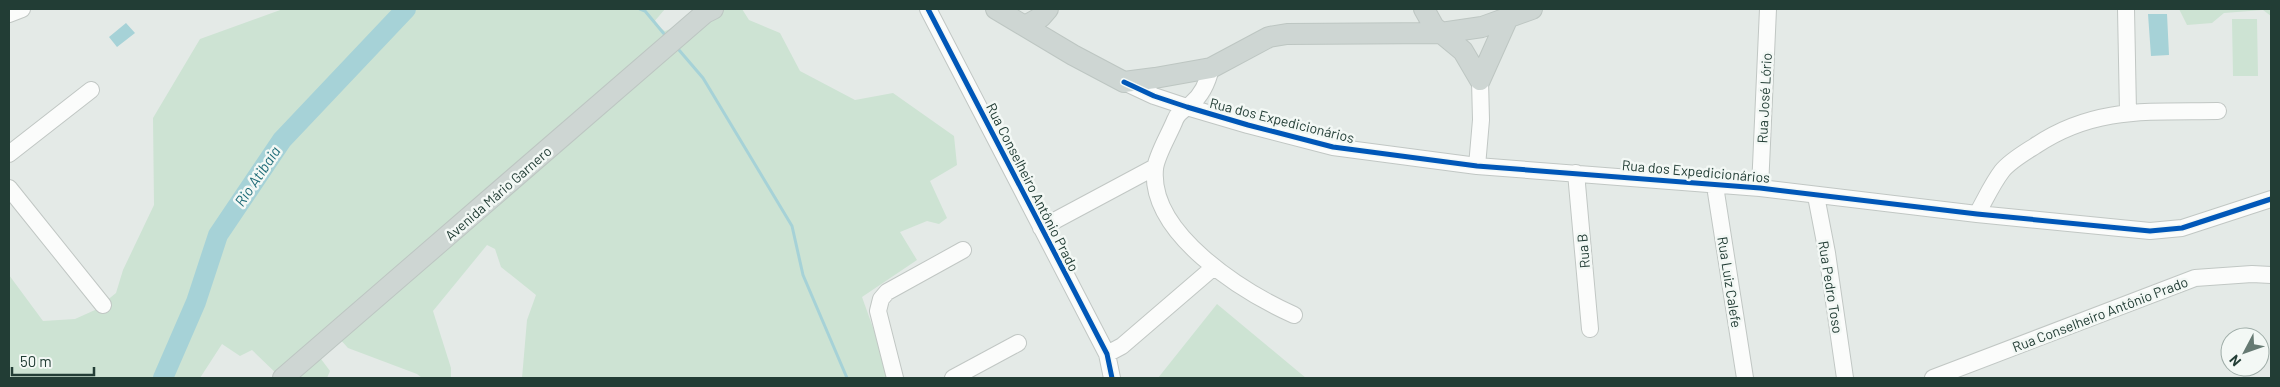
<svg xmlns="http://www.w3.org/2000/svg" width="2280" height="387" font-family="Barlow,sans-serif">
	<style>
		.green { fill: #cde3d3 }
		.water { fill: #a6d2d7 }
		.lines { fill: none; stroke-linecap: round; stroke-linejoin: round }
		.stream { stroke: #a6d2d7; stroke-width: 3 }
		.river { stroke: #a6d2d7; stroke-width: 20 }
		.minor-casing { stroke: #c1c7c4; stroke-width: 18 }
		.major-casing { stroke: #bdc6c2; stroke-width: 22 }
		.minor { stroke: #fbfcfb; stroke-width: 16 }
		.major { stroke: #ced6d3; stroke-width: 20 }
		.cycleway-casing { stroke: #f3f8f5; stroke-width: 8 }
		.cycleway { stroke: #0057b8; stroke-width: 5 }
		.labels { text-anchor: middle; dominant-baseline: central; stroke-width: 5; stroke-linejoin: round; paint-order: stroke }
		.street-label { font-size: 14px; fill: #223d35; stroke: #f3f8f5 }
		.water-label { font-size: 15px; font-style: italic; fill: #1e6b77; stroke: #f3f8f5 }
	</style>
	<rect width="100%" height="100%" fill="#e4eae7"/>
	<path class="green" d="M 283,9 L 665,9 L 653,23 L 665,31 L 723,9 L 742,9 L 749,20 L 780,33 L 800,71 L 855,100 L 893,93 L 954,136 L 957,165 L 930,181 L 947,218 L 939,224 L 927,221 L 900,232 L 917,260 L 862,297 L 891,378 L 522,378 L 527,320 L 536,295 L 501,267 L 495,249 L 487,245 L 433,311 L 451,368 L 451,378 L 422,378 L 417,374 L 348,348 L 338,337 L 318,355 L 330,371 L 327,378 L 281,378 L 252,350 L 240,356 L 222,344 L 200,378 L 9,378 L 9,275 L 43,321 L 75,319 L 95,310 L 116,293 L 123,270 L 154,205 L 153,118 L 200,39 Z
		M 2179,9 L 2271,9 L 2271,16 L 2263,10 L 2224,13 L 2212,23 L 2187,25 Z
		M 2232,19 L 2257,19 L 2258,76 L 2233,76 Z
		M 1217,304 L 1306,378 L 1158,378 Z"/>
	<path class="water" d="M 2148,14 L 2167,14 L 2169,55 L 2151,56 Z
		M 126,23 L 135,33 L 117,47 L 109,37 Z"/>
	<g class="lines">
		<path class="stream" d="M 640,9 L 645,11 L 665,35
			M 679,50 L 703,78 L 792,226 L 803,275 L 847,378"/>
		<path class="river" d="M 163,378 L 196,302 L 218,235 L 282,140 L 406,9"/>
		<defs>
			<path id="minor" d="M 928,9 L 1107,354 L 1112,378
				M 2126,9 L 2128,112
				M 9,14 L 22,9
				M 1211,68 C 1208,81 1202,95 1191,104 C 1185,109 1178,112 1175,120 C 1170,133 1156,156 1155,169 C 1149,234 1243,292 1294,315
				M 1124,82 L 1154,96 L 1187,107 L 1248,125 L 1333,147 L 1477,166 L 1760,188 L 1977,214 L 2150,231 L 2182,228 L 2271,199
				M 9,154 L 91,90
				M 1477,166 L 1481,120 L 1480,80
				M 1576,173 L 1590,329
				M 1715,186 L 1745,378
				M 9,188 L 103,305
				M 1760,188 L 1768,9
				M 1816,196 L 1827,253 L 1845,378
				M 1977,214 C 1985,200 1992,184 2002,171 C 2010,161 2024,153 2035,146 C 2094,106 2150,112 2218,111
				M 1041,228 L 1155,167
				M 1107,354 L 1122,346 L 1214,267
				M 895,378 L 878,311 L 881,299 L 887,292 L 963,250
				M 953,378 L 1018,343
				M 1933,378 L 2195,278 L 2252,274 L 2271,275"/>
			<path id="major" d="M 996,9 L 1073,55 L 1124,82 L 1155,78 L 1211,68 L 1269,37 L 1287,34 L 1441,33 L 1482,27 L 1532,9
				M 1424,9 L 1434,27 L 1463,51 L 1480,80
				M 1025,26 L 1041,17 L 1048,9
				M 1480,80 L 1510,13
				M 283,378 L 705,13 L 713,9"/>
		</defs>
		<use href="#minor" class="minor-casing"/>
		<use href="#major" class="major-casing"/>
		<use href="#minor" class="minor"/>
		<use href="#major" class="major"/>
		<defs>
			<path id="cycleway" d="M 928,9 L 1107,354 L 1112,378
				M 1124,82 L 1154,96 L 1187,107 L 1248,125 L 1333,147 L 1477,166 L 1760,188 L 1977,214 L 2150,231 L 2182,228 L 2271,199"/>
		</defs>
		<use href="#cycleway" class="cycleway-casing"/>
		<use href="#cycleway" class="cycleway"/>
	</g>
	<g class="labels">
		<g class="street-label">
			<text transform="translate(1764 98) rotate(-87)">Rua José Lório</text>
			<text transform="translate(1282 120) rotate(14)">Rua dos Expedicionários</text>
			<text transform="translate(1696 171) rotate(5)">Rua dos Expedicionários</text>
			<text transform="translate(1033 187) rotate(63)">Rua Conselheiro Antônio Prado</text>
			<text transform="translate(498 193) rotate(-41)">Avenida Mário Garnero</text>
			<text transform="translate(1583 251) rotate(-95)">Rua B</text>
			<text transform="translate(1730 282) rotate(81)">Rua Luiz Calefe</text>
			<text transform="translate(1831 287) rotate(81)">Rua Pedro Toso</text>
			<text transform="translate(2100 314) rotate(-21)">Rua Conselheiro Antônio Prado</text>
		</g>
		<g class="water-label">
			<text transform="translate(257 176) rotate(-56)">Rio Atibaia</text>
		</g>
	</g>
	<rect width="2280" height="387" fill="none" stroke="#223d35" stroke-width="20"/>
	<g transform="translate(2245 352) rotate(229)"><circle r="24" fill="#f3f8f5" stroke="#9fada8"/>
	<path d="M0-4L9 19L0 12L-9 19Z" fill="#667a73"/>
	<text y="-8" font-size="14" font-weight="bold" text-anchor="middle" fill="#223d35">N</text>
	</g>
	<path d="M12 367v8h82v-8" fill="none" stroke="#223d35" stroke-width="2.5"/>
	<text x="20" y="367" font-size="15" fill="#223d35" stroke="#f3f8f5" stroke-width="4" paint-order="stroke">50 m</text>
</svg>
